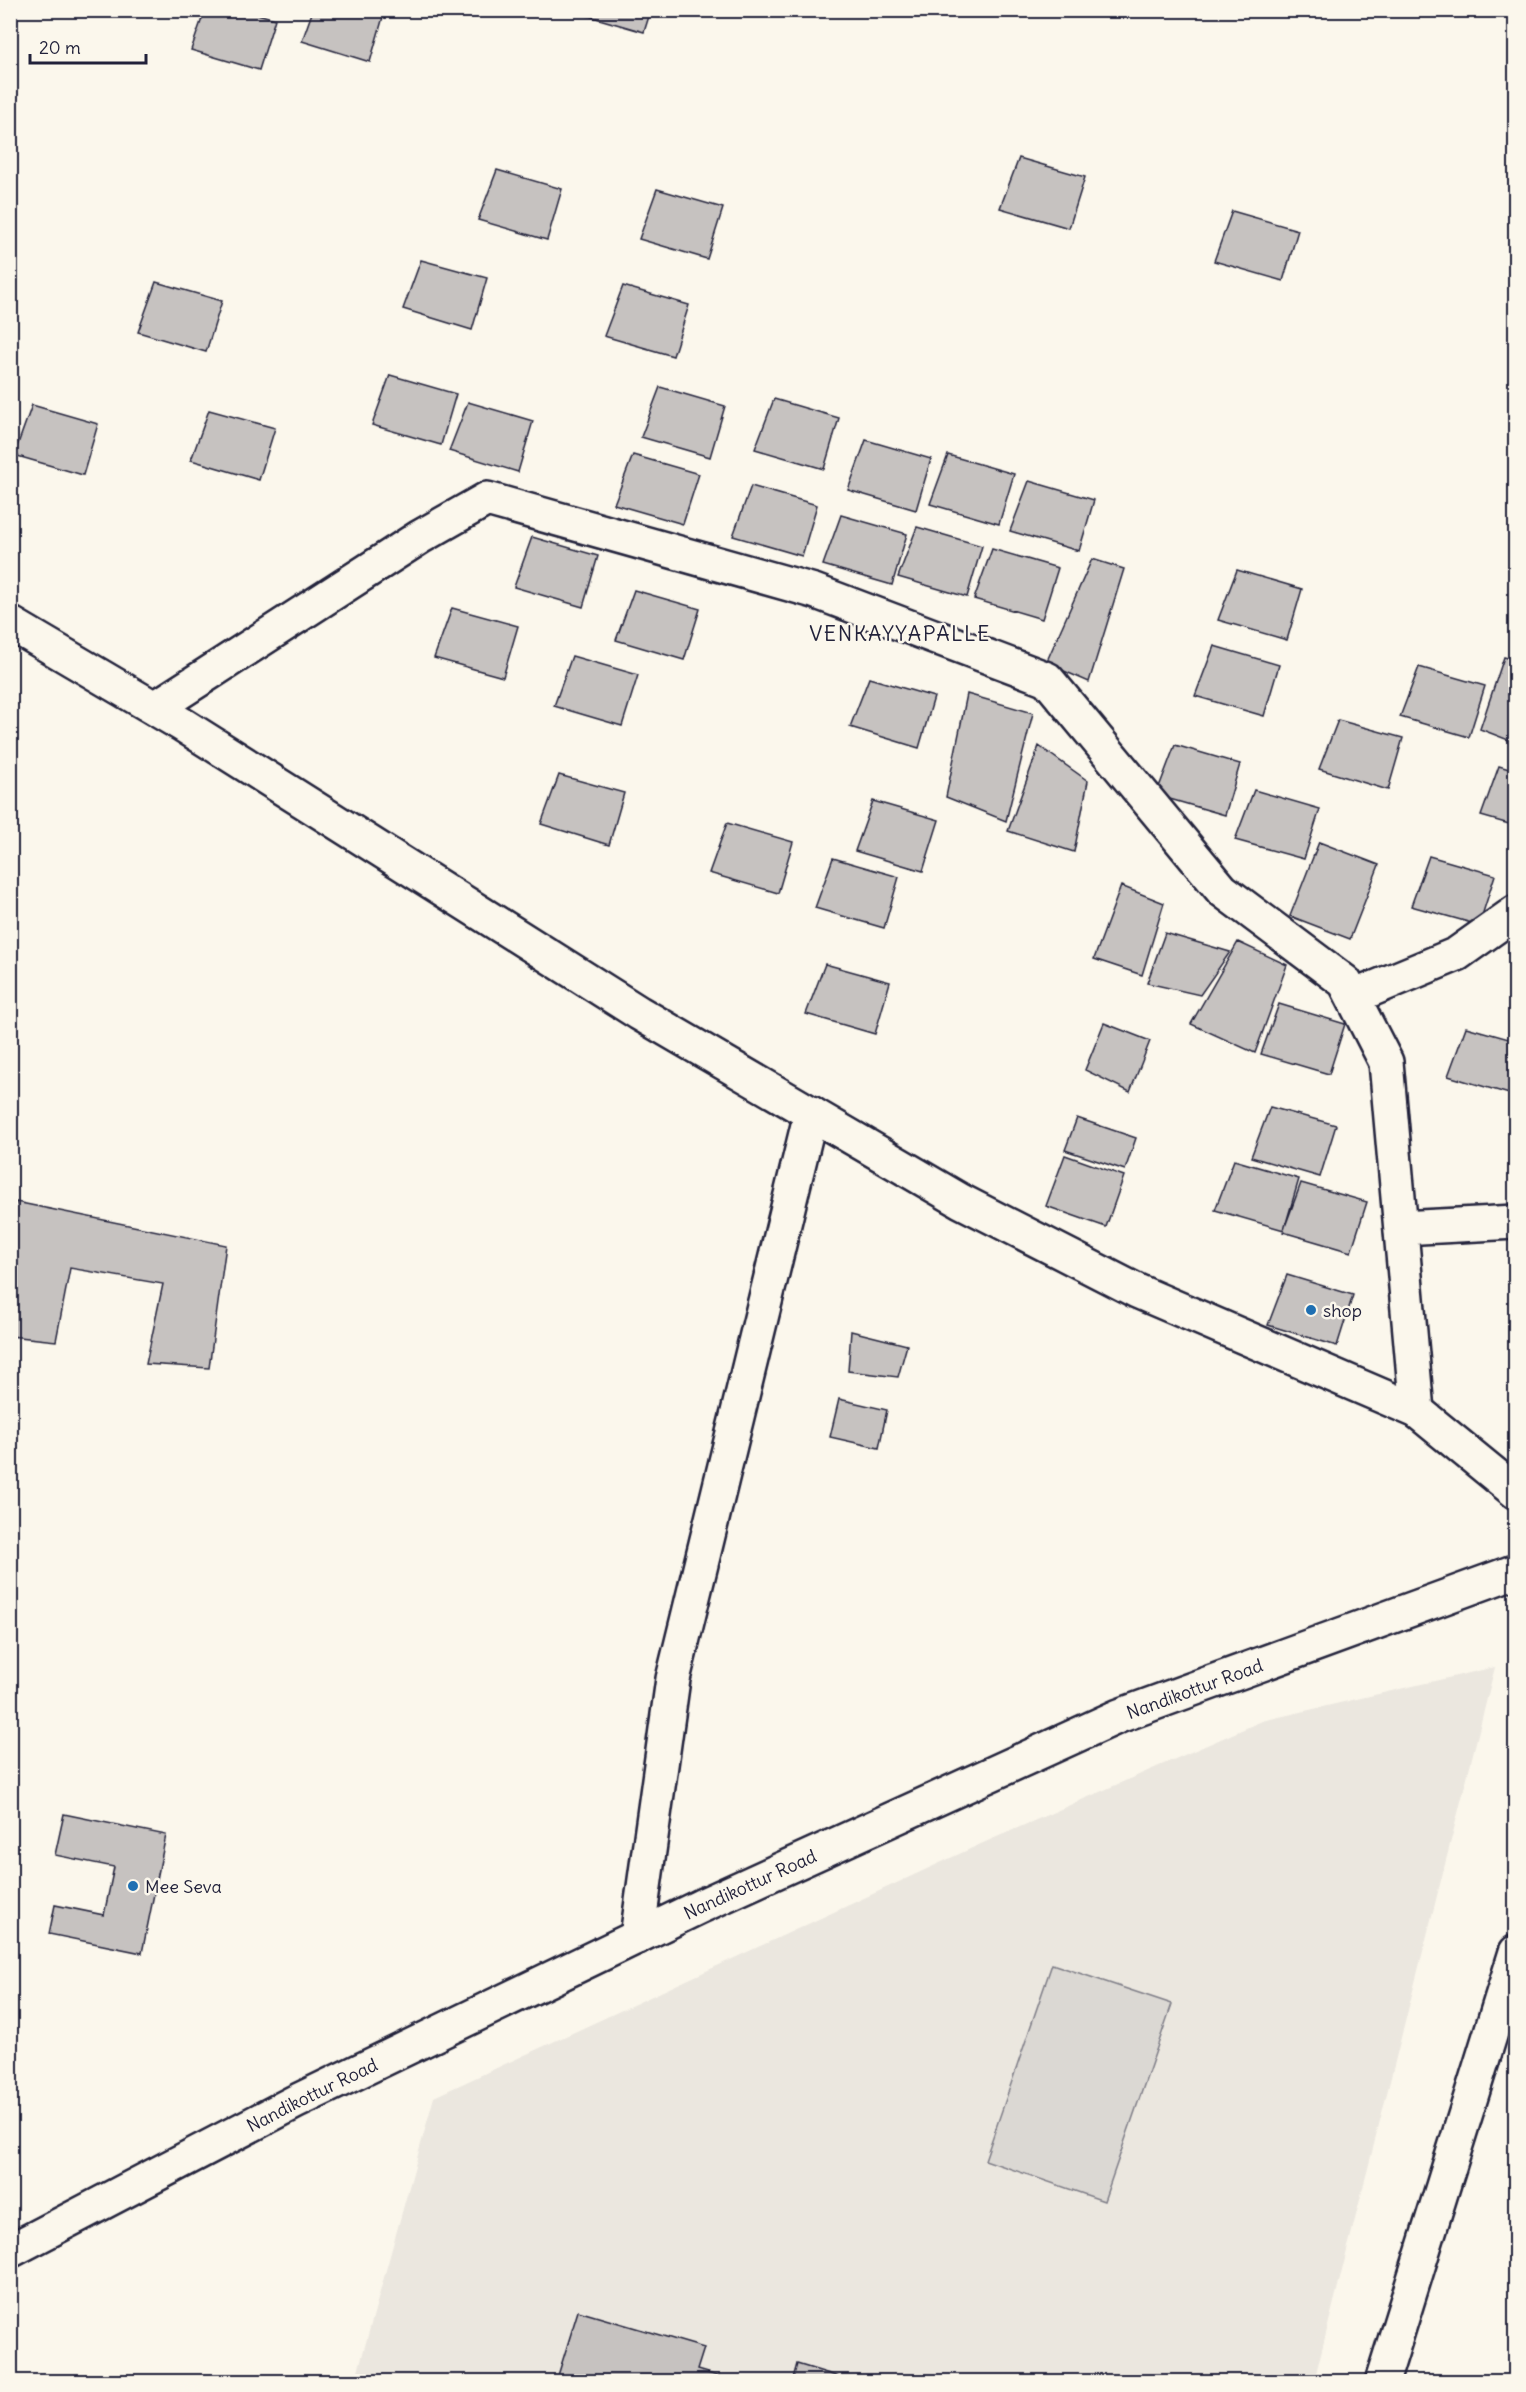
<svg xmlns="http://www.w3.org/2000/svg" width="1526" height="2392" font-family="Delius,sans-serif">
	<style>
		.built { fill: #ebe7df }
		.green { fill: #dbd8d3; stroke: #7e7d87; stroke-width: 1.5 }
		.building { fill: #c6c2c0; stroke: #22223b; stroke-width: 1.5 }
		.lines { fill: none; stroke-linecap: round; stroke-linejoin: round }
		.minor-casing { stroke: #22223b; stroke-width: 38 }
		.major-casing { stroke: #22223b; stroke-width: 38 }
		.minor { stroke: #fbf7ec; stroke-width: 33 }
		.major { stroke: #fbf7ec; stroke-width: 33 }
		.poi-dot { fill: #1f6fb2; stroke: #fbf7ec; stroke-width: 2 }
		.labels { text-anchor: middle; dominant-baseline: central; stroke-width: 5; stroke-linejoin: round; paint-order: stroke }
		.poi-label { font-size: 18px; fill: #22223b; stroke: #fbf7ec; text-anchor: start }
		.street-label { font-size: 18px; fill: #22223b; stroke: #fbf7ec }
		.quarter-label { font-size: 21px; letter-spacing: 1.5px; fill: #22223b; stroke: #fbf7ec }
	</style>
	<rect width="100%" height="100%" fill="#fbf7ec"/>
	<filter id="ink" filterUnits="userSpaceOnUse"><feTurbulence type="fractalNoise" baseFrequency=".0167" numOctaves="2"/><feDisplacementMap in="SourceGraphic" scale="12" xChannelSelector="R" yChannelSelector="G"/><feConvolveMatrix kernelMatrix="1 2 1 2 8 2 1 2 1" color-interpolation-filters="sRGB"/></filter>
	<g filter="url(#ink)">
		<path class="built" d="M 1495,1667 L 1314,2381 L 355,2382 L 434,2097 L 983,1843 L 1262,1721 Z"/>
		<path class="green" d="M 1052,1964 L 1172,2004 L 1104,2201 L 985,2160 Z"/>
		<path class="building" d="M 205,10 L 244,10 L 275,19 L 259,70 L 191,50 Z
			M 313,10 L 385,10 L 370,62 L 302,41 Z
			M 576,10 L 651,10 L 644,32 L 575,12 Z
			M 1019,158 L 1085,177 L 1069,228 L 1000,208 Z
			M 497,170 L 562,189 L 547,240 L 478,220 Z
			M 657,189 L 723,208 L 707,259 L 639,239 Z
			M 1232,211 L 1298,230 L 1283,281 L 1214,261 Z
			M 421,260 L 487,278 L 472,330 L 403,309 Z
			M 156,282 L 222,301 L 206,352 L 138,332 Z
			M 623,286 L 689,305 L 673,356 L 604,336 Z
			M 390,375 L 456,394 L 441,445 L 372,425 Z
			M 660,387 L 725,406 L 710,457 L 641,437 Z
			M 774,399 L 839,418 L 824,469 L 755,449 Z
			M 468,402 L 533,421 L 518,472 L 449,451 Z
			M 32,405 L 98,424 L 83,475 L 14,455 Z
			M 209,410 L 275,428 L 259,480 L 191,460 Z
			M 866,440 L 931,459 L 916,510 L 848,490 Z
			M 633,455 L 699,474 L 683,524 L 614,504 Z
			M 948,455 L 1014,474 L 999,524 L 930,504 Z
			M 1029,481 L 1094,500 L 1079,551 L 1010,531 Z
			M 751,486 L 817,505 L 802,556 L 733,536 Z
			M 841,515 L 907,534 L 892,585 L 823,565 Z
			M 917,527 L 982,546 L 967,597 L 898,577 Z
			M 532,537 L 598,556 L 583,607 L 514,587 Z
			M 992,549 L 1058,568 L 1042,619 L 974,599 Z
			M 1092,559 L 1124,569 L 1089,682 L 1046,663 Z
			M 1237,570 L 1302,589 L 1287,640 L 1218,620 Z
			M 634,590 L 700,609 L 684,660 L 616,640 Z
			M 452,608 L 518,626 L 503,677 L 434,658 Z
			M 1214,646 L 1279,665 L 1264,716 L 1195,696 Z
			M 572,656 L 638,675 L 622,726 L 554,706 Z
			M 1504,657 L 1516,660 L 1516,743 L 1480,729 Z
			M 1419,667 L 1485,686 L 1469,737 L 1400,717 Z
			M 869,678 L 934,697 L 919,748 L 850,727 Z
			M 967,694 L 1033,713 L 1006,821 L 946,797 Z
			M 1338,720 L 1403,738 L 1388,790 L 1319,769 Z
			M 1175,745 L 1240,764 L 1225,815 L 1156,795 Z
			M 1039,746 L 1088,781 L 1074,852 L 1008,831 Z
			M 1499,766 L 1516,771 L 1516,826 L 1481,816 Z
			M 559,775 L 624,793 L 609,845 L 541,824 Z
			M 1254,790 L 1320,809 L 1304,859 L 1235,840 Z
			M 873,801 L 939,820 L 923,871 L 855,851 Z
			M 727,823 L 793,842 L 778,893 L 709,873 Z
			M 1319,842 L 1379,865 L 1350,939 L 1290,916 Z
			M 1429,856 L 1495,875 L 1479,925 L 1411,906 Z
			M 833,858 L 899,877 L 884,928 L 815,908 Z
			M 1121,886 L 1164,903 L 1142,975 L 1094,959 Z
			M 1165,933 L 1230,952 L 1200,995 L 1147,983 Z
			M 1238,942 L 1287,965 L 1255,1053 L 1191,1024 Z
			M 825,964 L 890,982 L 875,1034 L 806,1014 Z
			M 1279,1004 L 1345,1024 L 1329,1074 L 1261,1054 Z
			M 1104,1023 L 1150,1041 L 1130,1092 L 1085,1070 Z
			M 1466,1027 L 1516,1041 L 1516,1096 L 1448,1076 Z
			M 1270,1107 L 1336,1125 L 1320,1177 L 1251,1157 Z
			M 1077,1118 L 1136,1138 L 1125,1170 L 1065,1150 Z
			M 1065,1155 L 1124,1176 L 1106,1227 L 1046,1206 Z
			M 1234,1160 L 1299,1179 L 1284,1230 L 1215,1210 Z
			M 1301,1183 L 1367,1202 L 1351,1252 L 1283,1232 Z
			M 16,1202 L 226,1245 L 209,1368 L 146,1364 L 163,1284 L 70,1268 L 56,1341 L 10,1336 L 10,1240 Z
			M 1287,1275 L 1353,1295 L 1337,1346 L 1268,1325 Z
			M 851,1331 L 907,1345 L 898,1377 L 848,1371 Z
			M 839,1399 L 887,1410 L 879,1448 L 830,1437 Z
			M 64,1814 L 166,1835 L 142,1953 L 49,1934 L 55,1905 L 104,1915 L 114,1867 L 55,1855 Z
			M 578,2311 L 704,2348 L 697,2370 L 738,2382 L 556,2382 Z
			M 797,2364 L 856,2382 L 792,2382 Z"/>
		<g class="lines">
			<defs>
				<path id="minor" d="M 155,708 L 420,537 L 487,499 L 814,591 L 1047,679 L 1222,890 L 1345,982 L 1386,1062 L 1417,1411
					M 1353,997 L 1457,954 L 1516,912
					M 1401,1228 L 1516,1222
					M 1382,2382 L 1516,1952"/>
				<g id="major">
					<path d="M 10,623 L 183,725 L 639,1013 L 961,1201 L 1137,1291 L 1417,1411 L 1516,1492"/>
					<path d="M 637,1937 L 673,1679 L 811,1113"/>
					<path id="s1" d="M 10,2251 L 295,2102 L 701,1906 L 1119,1716 L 1516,1571"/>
				</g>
			</defs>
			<use href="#minor" class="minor-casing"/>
			<use href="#major" class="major-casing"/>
			<use href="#minor" class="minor"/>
			<use href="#major" class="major"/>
		</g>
	</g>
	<g class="poi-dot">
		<circle cx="1311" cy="1310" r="6"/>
		<circle cx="133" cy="1886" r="6"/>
	</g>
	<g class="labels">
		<g class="poi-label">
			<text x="1323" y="1310">shop</text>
			<text x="145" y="1886">Mee Seva</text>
		</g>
		<g class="street-label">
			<text stroke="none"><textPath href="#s1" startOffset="1312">Nandikottur Road</textPath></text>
			<text stroke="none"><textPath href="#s1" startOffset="826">Nandikottur Road</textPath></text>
			<text stroke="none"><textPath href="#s1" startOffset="340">Nandikottur Road</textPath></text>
		</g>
		<g class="quarter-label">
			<text x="900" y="633">VENKAYYAPALLE</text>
		</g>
	</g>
	<rect width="1526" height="2392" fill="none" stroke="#fbf7ec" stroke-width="36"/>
	<rect x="18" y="18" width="1490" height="2356" fill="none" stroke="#22223b" stroke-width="2" filter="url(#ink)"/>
	<path d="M30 54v9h116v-9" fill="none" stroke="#22223b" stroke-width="3"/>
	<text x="39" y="54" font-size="18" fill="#22223b" stroke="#fbf7ec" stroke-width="4.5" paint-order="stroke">20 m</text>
</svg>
